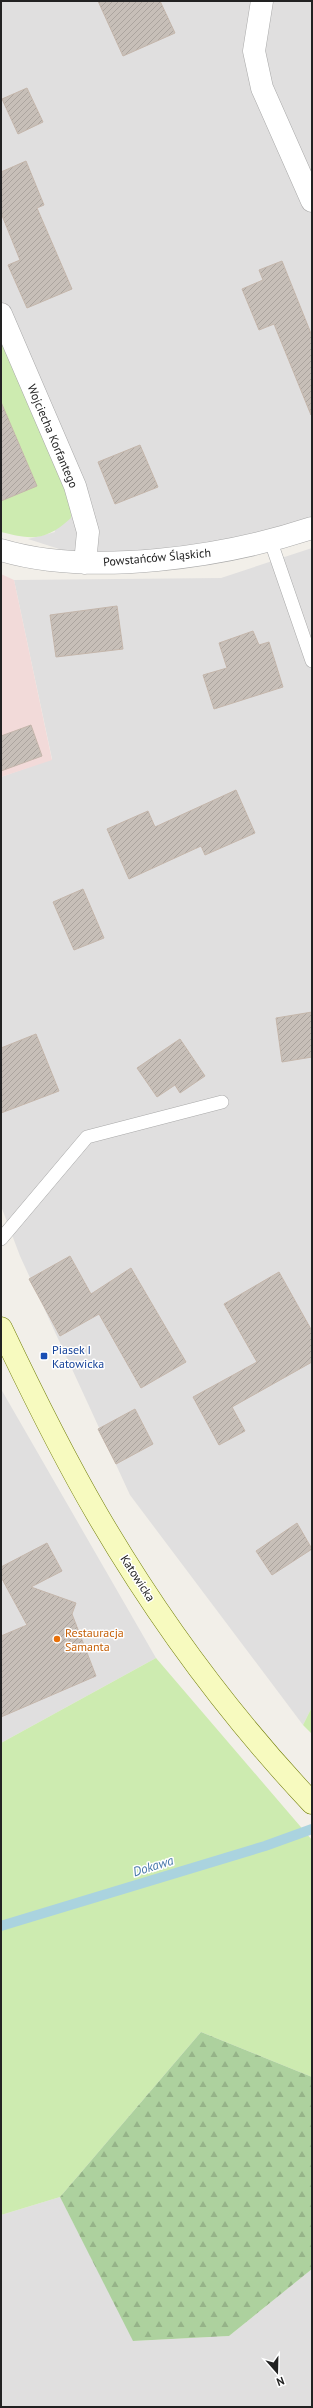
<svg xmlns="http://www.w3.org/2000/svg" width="313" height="2408" font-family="'PT Sans',sans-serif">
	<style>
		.residential { fill: #e0dfdf }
		.commercial { fill: #f2dad9 }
		.grass { fill: #cdebb0 }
		.forest { fill: url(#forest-firs) }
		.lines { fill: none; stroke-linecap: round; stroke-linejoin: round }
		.stream { stroke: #aad3df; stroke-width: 10 }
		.building { fill: url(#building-hatch); stroke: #c4b6ab }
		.lane-casing { stroke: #a9a9a9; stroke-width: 14 }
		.street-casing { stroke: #a9a9a9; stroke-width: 23 }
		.secondary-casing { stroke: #707d05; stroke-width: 23 }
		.lane { stroke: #fff; stroke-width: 13 }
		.street { stroke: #fff; stroke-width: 22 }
		.secondary { stroke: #f7fabf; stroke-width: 22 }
		.transit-dot { fill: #1a4fb4; stroke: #fff; stroke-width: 1.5 }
		.food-dot { fill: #e8710a; stroke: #fff; stroke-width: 1.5 }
		.labels { text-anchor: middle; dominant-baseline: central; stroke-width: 3; stroke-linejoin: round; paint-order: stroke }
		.street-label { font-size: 12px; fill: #222; stroke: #fff }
		.transit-label { font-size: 12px; fill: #164399; stroke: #fff; text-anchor: start }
		.food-label { font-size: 12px; fill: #c56008; stroke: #fff; text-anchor: start }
		.water-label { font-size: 13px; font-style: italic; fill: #4a7aab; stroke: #fff }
	</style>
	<defs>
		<pattern id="forest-firs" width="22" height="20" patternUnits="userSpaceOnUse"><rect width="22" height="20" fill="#add19e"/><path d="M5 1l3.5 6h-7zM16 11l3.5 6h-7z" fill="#95b388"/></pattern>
		<pattern id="building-hatch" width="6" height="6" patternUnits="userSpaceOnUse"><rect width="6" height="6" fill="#c7bfb8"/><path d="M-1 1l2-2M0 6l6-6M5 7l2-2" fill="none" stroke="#aba49e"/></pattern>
	</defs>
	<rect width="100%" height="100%" fill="#f2efe9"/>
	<path class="residential" d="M 1,1 L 312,1 L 312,519 L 268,534 L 135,555 L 78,555 L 28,539 L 55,532 L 1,331 Z
		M 312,548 L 312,1707 L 303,1725 L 130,1495 L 20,1256 L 1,1206 L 1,777 L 52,759 L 14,580 L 221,578 Z
		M 1,1389 L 156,1658 L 1,1743 Z
		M 60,2197 L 134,2341 L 229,2336 L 312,2269 L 312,2407 L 1,2407 L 1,2215 Z"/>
	<path class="commercial" d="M 1,574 L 14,580 L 52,760 L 1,777 Z"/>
	<path class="grass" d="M 1,331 L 70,487 L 71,518 C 46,541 32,540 1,532 Z
		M 156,1658 L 312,1840 L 312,2077 L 201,2032 L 60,2197 L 1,2215 L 1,1743 Z
		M 312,1707 L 312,1734 L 303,1725 Z"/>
	<path class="forest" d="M 201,2032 L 312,2077 L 312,2269 L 229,2336 L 133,2341 L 60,2197 Z"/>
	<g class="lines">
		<path class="stream" d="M 1,1926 L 265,1846 L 312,1829"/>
	</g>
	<path class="building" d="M 98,1 L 160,1 L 175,33 L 123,56 Z
		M 27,88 L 43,122 L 18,134 L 2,99 Z
		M 26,161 L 44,205 L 37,208 L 72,289 L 27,308 L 8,265 L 20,260 L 1,213 L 1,172 Z
		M 282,261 L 312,336 L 311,415 L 274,324 L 259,330 L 242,289 L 263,280 L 259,270 Z
		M 1,402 L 37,486 L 1,501 Z
		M 140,445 L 158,487 L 115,504 L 98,462 Z
		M 117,606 L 123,649 L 56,657 L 50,615 Z
		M 253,631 L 259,645 L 269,642 L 283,687 L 214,709 L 203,675 L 227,668 L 219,643 Z
		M 31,725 L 42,756 L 1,771 L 1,736 Z
		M 236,790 L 255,833 L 205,855 L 201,846 L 129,879 L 107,829 L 148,811 L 155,827 Z
		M 83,889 L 104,938 L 74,950 L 53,902 Z
		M 312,1012 L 312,1057 L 282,1062 L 276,1018 Z
		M 36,1034 L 59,1091 L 1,1113 L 1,1048 Z
		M 180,1039 L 205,1076 L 180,1093 L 175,1085 L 157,1097 L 137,1068 Z
		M 70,1256 L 91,1294 L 131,1268 L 186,1362 L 141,1388 L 99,1314 L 60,1336 L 29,1279 Z
		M 279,1272 L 312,1331 L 312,1362 L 232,1407 L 245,1431 L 219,1445 L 193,1397 L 257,1362 L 224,1304 Z
		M 135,1409 L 153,1444 L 116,1464 L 98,1429 Z
		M 297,1523 L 312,1549 L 272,1575 L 256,1551 Z
		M 47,1543 L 62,1571 L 31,1587 L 76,1603 L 72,1614 L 96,1676 L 1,1717 L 1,1636 L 27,1625 L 1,1577 L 1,1567 Z"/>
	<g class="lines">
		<defs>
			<path id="lane" d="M 271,542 L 312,661
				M 1,1239 L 87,1137 L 222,1102"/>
			<path id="street" d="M 262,1 L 254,51 L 262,88 L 312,201
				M 1,314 L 75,486 L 88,532 L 85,563
				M 1,550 C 91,577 224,557 312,528"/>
			<path id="secondary" d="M 1,1328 C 31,1391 62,1454 97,1514 C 157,1617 230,1716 312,1803"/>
		</defs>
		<use href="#lane" class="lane-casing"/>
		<use href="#street" class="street-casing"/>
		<use href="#secondary" class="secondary-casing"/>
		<use href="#lane" class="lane"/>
		<use href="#street" class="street"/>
		<use href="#secondary" class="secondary"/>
	</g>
	<rect class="transit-dot" x="40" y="1352" width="8" height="8" rx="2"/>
	<circle class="food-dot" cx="57" cy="1639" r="4"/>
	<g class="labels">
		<g class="street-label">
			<text transform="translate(53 436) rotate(67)">Wojciecha Korfantego</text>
			<text transform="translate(157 557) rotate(-5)">Powstańców Śląskich</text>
			<text transform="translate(138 1578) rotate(57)">Katowicka</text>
		</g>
		<g class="transit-label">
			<text x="52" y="1349">Piasek I<tspan x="52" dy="14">Katowicka</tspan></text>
		</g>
		<g class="food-label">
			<text x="65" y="1632">Restauracja<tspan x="65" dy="14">Samanta</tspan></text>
		</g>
		<g class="water-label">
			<text transform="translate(153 1866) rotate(-17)">Dokawa</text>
		</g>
	</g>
	<rect width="313" height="2408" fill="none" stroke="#222222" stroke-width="4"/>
	<g transform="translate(277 2372) rotate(160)" stroke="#ffffff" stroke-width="3" paint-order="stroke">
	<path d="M0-3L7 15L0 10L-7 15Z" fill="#222222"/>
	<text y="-6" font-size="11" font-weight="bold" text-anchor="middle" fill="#222222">N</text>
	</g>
</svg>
